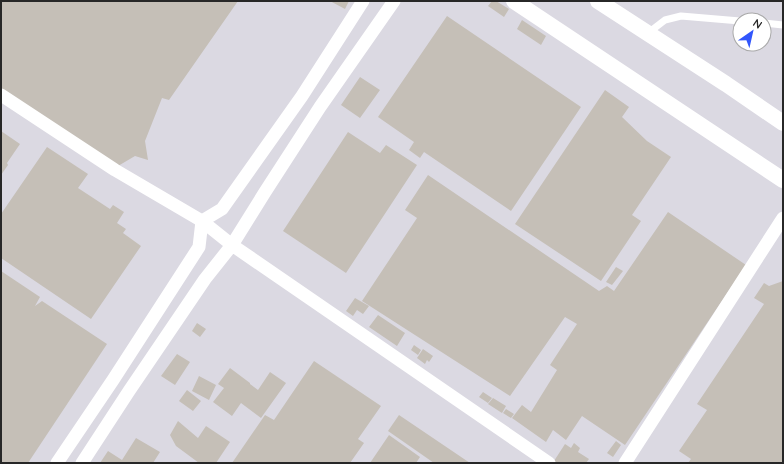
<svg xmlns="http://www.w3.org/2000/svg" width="784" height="464" font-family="Quicksand,sans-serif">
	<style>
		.industrial { fill: #dbd9e2; fill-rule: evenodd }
		.building { fill: #c5bfb7 }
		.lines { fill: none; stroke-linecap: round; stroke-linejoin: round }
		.service { stroke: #fff; stroke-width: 7 }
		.minor { stroke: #fff; stroke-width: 13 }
		.tertiary { stroke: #fff; stroke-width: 16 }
	</style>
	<rect width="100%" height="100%" fill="#eae2d7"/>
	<path class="industrial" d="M 1,1 L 783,1 L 783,463 L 1,463 ZM 740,20 L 764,20 L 764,44 L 740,44 Z"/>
	<path class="building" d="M 1,1 L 238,1 L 169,100 L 162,98 L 145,141 L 148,160 L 135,156 L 118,166 L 1,89 Z
		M 330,1 L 349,1 L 345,9 Z
		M 492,1 L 496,1 L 509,9 L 504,17 L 488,6 Z
		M 447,16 L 581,107 L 511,211 L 424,152 L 420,158 L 409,150 L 414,142 L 378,117 Z
		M 522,20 L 546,36 L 541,45 L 517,29 Z
		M 360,77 L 380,90 L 360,118 L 341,105 Z
		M 605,90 L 629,107 L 622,117 L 647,141 L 671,157 L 632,215 L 641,221 L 601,281 L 515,224 Z
		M 1,131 L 20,144 L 7,163 L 8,165 L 1,175 Z
		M 348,132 L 380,153 L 386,145 L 417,165 L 346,273 L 283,231 Z
		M 47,147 L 88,174 L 78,188 L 110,209 L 113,205 L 124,212 L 117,223 L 126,229 L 123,233 L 141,246 L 91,319 L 1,258 L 1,214 Z
		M 428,175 L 599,291 L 607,286 L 614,291 L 668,212 L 746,265 L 625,445 L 582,416 L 566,440 L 553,430 L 546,442 L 512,418 L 522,405 L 531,412 L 557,370 L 550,365 L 577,324 L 565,317 L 510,396 L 362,301 L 417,218 L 405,210 Z
		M 616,267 L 623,271 L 612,285 L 606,282 Z
		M 1,271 L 40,297 L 35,306 L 42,301 L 107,344 L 28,463 L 1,463 Z
		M 783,281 L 783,463 L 688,463 L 691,459 L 679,451 L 707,410 L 697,404 L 764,304 L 754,298 L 764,283 L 769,286 Z
		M 355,298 L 369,306 L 363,314 L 357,310 L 353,316 L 346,311 Z
		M 378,315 L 405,333 L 397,346 L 369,327 Z
		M 197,323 L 206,329 L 200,337 L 192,331 Z
		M 414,345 L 421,350 L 418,355 L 411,350 Z
		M 423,349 L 433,356 L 429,362 L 427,360 L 425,364 L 417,358 Z
		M 177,354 L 190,362 L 175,385 L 161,376 Z
		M 314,361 L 381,406 L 358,439 L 364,443 L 350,463 L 232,463 L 265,415 L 274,420 Z
		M 230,368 L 250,383 L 250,384 L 258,390 L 270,372 L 286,383 L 261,418 L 241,403 L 232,416 L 213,402 L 224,388 L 218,384 Z
		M 199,376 L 216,385 L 209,400 L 192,391 Z
		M 187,390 L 201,401 L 193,411 L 179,401 Z
		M 483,392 L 492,398 L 488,403 L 479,397 Z
		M 493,398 L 506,406 L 502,413 L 488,404 Z
		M 506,409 L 514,414 L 511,418 L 503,413 Z
		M 399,415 L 470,463 L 434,463 L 388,431 Z
		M 178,421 L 198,438 L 206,426 L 230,442 L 216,463 L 199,463 L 176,446 L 170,435 Z
		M 389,435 L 420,457 L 416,463 L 370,463 Z
		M 136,438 L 160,452 L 153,463 L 100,463 L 108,451 L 122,460 Z
		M 616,441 L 621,445 L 613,457 L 607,453 Z
		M 574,443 L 580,448 L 578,452 L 589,459 L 586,463 L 558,463 L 554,461 L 565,444 L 571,448 Z"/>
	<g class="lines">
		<path class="service" d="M 764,23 L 783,25
			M 648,33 L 665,20 L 681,16 L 740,21"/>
		<path class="minor" d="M 1,95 L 115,170 L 202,221 L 232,245 L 549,463
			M 57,463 L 113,380 L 199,247 L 202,221 L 222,209 L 302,96 L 363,1
			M 82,463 L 129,391 L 205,279 L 232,245 L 265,192 L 320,107 L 394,1
			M 625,463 L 783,218"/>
		<path class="tertiary" d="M 514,1 L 783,180
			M 598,1 L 726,84 L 783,123"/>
	</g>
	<rect width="784" height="464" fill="none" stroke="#272727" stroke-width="4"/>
	<g transform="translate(752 32) rotate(34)"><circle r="19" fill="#ffffff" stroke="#a9a9a9"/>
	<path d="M0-3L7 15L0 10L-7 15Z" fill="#3256fc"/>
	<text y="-6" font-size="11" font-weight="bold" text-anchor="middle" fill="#272727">N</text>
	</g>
</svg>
